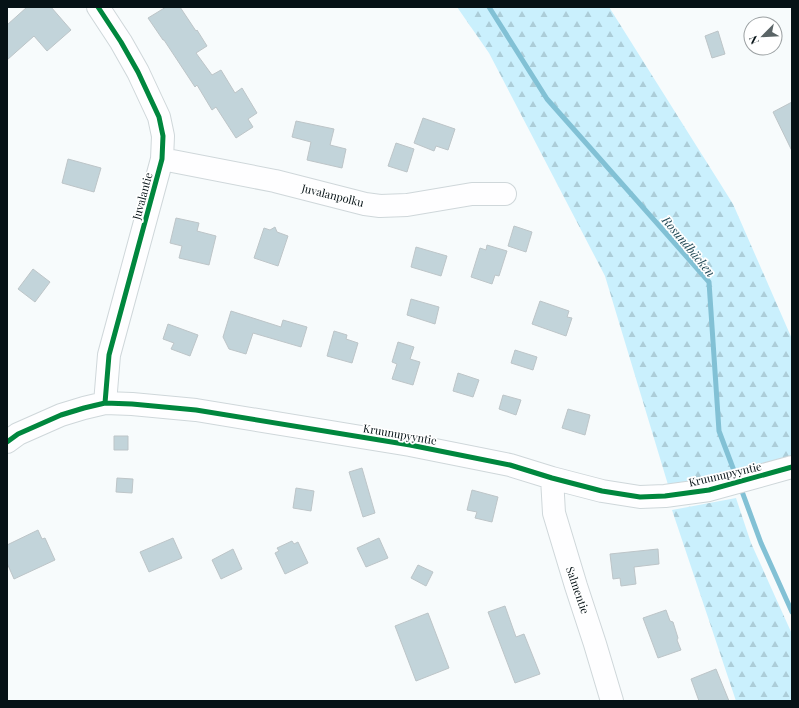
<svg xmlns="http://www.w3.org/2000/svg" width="799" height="708" font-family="'Playfair Display',serif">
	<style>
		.forest { fill: url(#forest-firs) }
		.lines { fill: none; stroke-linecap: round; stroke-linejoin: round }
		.stream { stroke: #82c1d5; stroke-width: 5 }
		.building { fill: #c2d4da; stroke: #bdc5c8 }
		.minor-casing { stroke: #cfd7da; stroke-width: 24 }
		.minor { stroke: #fefeff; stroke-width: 22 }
		.cycleway-casing { stroke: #fff; stroke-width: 8 }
		.cycleway { stroke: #00873e; stroke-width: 5 }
		.labels { text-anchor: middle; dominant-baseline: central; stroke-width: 3.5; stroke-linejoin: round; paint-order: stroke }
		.street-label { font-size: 11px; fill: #061216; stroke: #fff }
		.water-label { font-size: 12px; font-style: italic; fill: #1e4653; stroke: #fff }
	</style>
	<defs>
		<pattern id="forest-firs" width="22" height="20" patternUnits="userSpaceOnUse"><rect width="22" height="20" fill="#caf0fd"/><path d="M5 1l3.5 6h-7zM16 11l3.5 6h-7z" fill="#accdd8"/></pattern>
	</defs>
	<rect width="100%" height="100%" fill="#f7fbfc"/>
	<path class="forest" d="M 457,7 L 609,7 L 733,204 L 792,339 L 792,458 L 719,478 L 669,488 L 605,276 L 489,53 Z
		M 736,498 L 751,543 L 792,634 L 792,701 L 736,701 L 672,510 Z"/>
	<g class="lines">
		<path class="stream" d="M 489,7 L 547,99 L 709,282 L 719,431 L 736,476
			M 740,486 L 761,543 L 792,612"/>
	</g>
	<path class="building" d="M 27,7 L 51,7 L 71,30 L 47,51 L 34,36 L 7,60 L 7,25 Z
		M 166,7 L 180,7 L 196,31 L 197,30 L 207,46 L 196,53 L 212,75 L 221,70 L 235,93 L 242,88 L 257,113 L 248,119 L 253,127 L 236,138 L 216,107 L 212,110 L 197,85 L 195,87 L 164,40 L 163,40 L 148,18 Z
		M 718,31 L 725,54 L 712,58 L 705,36 Z
		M 792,102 L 792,151 L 773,112 Z
		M 423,118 L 455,129 L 448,150 L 436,146 L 434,151 L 414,143 Z
		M 296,121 L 334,129 L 330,145 L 346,149 L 342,168 L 307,160 L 311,142 L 292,137 Z
		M 396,143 L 414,149 L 407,172 L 388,166 Z
		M 68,159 L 101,168 L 94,192 L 62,183 Z
		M 176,218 L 199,223 L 197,231 L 216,236 L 209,265 L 179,258 L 182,246 L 170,243 Z
		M 514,226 L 532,232 L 526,252 L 508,246 Z
		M 275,227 L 277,232 L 288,236 L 278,266 L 254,258 L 264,228 L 270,230 Z
		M 487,245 L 507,251 L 499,276 L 495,275 L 492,284 L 471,277 L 480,248 L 486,250 Z
		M 416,247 L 447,256 L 441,276 L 411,267 Z
		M 33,269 L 50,282 L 35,302 L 18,289 Z
		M 411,299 L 439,307 L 435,324 L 407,315 Z
		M 540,301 L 569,311 L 567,317 L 572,318 L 566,336 L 532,324 Z
		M 231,311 L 281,327 L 283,320 L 307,327 L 301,347 L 253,333 L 246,354 L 229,349 L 223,337 Z
		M 168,324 L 198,335 L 190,356 L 171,349 L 174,343 L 163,339 Z
		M 334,331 L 347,335 L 346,339 L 358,343 L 352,363 L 327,356 Z
		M 398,342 L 414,347 L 410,359 L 420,362 L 413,385 L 392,379 L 397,364 L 392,362 Z
		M 515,350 L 537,357 L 533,370 L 511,363 Z
		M 458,373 L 479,380 L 473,397 L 453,391 Z
		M 503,395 L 521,400 L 516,415 L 499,409 Z
		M 568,409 L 590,415 L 585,435 L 562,428 Z
		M 114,436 L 128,436 L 128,450 L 114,450 Z
		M 362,468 L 375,513 L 363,517 L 349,472 Z
		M 117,478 L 133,479 L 132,493 L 116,492 Z
		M 296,488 L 314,491 L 311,511 L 293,508 Z
		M 472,490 L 498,497 L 492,522 L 475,518 L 477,512 L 467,510 Z
		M 38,530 L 42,539 L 45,538 L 55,560 L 14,579 L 7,563 L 7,545 Z
		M 173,538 L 182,558 L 149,572 L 140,552 Z
		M 379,538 L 388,558 L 366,567 L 357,548 Z
		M 292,541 L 294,544 L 298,542 L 308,563 L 285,574 L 275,553 L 279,551 L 277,548 Z
		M 233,549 L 242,569 L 221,579 L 212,560 Z
		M 658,549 L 659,564 L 634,567 L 636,584 L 621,586 L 620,578 L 613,579 L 610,554 Z
		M 418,565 L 433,572 L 426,586 L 411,578 Z
		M 505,606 L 516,637 L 524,634 L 540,674 L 515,683 L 488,612 Z
		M 666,610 L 670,621 L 673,622 L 678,638 L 677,640 L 681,650 L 658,658 L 643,618 Z
		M 428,613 L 449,668 L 416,681 L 395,626 Z
		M 716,669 L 729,701 L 699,701 L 691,679 Z"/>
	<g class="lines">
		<defs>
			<path id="minor" d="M 98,7 L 121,42 L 138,72 L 159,117 L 163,136 L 162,159 L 109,355 L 105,403
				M 162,159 L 275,181 L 365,204 L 380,206 L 407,205 L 472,194 L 505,194
				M 7,442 L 18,434 L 61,415 L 84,408 L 105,403 L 132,404 L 196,410 L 410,445 L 510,465 L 552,478 L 602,491 L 640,497 L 665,496 L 709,490 L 792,467
				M 552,478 L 554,513 L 576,586 L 595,644 L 612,701"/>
		</defs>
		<use href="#minor" class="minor-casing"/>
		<use href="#minor" class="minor"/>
		<defs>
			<path id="cycleway" d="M 98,7 L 121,42 L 138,72 L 159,117 L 163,136 L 162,159 L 109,355 L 105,403
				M 7,442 L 18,434 L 61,415 L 84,408 L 105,403 L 132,404 L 196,410 L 410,445 L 510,465 L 552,478 L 602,491 L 640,497 L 665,496 L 709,490 L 792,467"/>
		</defs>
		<use href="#cycleway" class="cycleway-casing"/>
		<use href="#cycleway" class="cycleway"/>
	</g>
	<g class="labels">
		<g class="street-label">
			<text transform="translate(333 195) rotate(14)">Juvalanpolku</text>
			<text transform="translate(142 196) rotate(-75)">Juvalantie</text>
			<text transform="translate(400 434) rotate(10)">Kruunupyyntie</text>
			<text transform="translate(725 474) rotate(-13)">Kruunupyyntie</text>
			<text transform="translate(578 590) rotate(71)">Salmentie</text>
		</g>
		<g class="water-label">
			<text transform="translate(689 246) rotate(50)">Rosundbäcken</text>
		</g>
	</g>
	<rect width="799" height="708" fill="none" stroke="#061216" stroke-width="16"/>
	<g transform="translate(763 36) rotate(246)"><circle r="19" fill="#ffffff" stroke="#9ba0a2"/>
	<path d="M0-3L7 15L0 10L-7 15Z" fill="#5a6466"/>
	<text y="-6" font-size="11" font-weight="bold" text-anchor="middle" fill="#061216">N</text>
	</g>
</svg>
